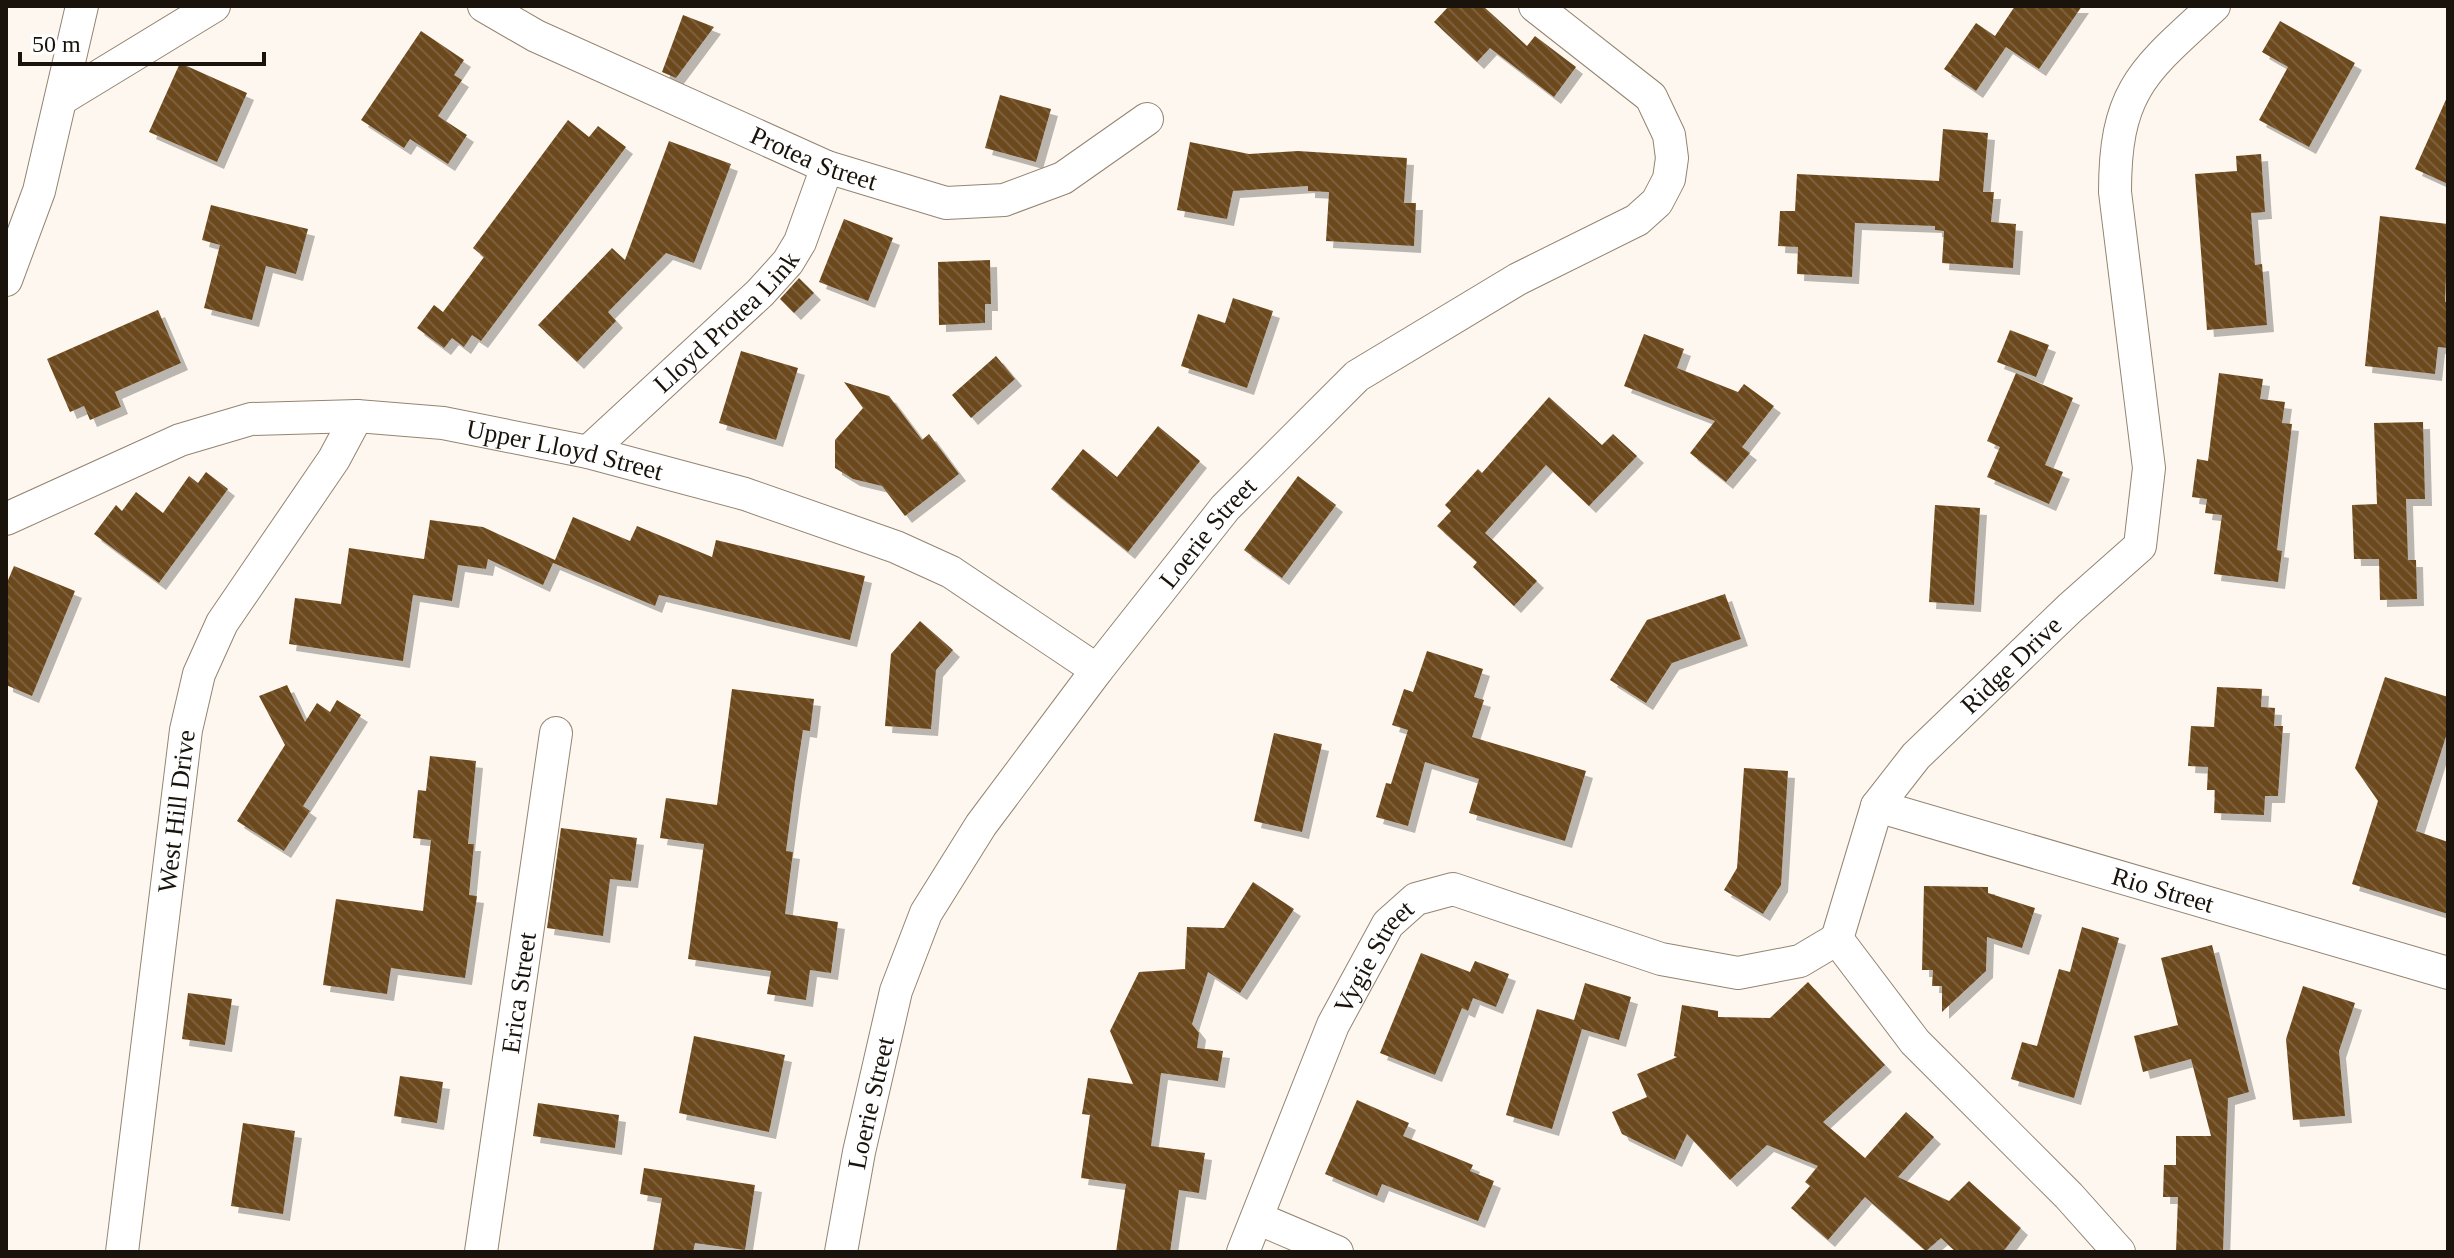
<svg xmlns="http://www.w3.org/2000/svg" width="2454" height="1258" font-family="'Times New Roman',serif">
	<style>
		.building { fill: url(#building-back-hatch); filter: url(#shadow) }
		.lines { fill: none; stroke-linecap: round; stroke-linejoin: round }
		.minor-casing { stroke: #948472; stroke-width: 34 }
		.minor { stroke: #fff; stroke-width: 32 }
		.labels { text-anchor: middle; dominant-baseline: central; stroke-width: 8; stroke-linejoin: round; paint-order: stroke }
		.street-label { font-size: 26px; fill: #19130c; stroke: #fff }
	</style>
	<defs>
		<pattern id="building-back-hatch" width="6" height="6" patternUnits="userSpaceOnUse" patternTransform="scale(2)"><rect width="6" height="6" fill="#6c4a1e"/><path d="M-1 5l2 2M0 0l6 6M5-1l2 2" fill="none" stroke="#7c603c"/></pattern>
		<filter id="shadow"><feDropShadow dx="7" dy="7" stdDeviation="0" flood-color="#0004"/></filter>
	</defs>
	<rect width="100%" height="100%" fill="#fef7ef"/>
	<path class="building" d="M 1449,6 L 1483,6 L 1527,46 L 1535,36 L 1576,67 L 1554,97 L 1490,48 L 1477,62 L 1434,22 Z
		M 2015,6 L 2082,6 L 2039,69 L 2006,47 L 1976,91 L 1944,69 L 1976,23 L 1995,36 Z
		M 683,15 L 714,27 L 676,78 L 662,72 Z
		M 2280,21 L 2355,63 L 2309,147 L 2259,120 L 2288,67 L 2262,52 Z
		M 421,31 L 464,60 L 454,75 L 462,80 L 438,116 L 467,135 L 448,164 L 410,139 L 404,148 L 361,120 Z
		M 180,63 L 247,93 L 217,162 L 149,132 Z
		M 1000,95 L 1051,109 L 1036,162 L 985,148 Z
		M 2448,95 L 2448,184 L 2415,169 Z
		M 568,120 L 589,137 L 598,126 L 626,147 L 481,341 L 472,335 L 464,347 L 452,338 L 444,348 L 417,328 L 434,305 L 443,312 L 484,257 L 473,248 Z
		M 1943,129 L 1988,133 L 1983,192 L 1994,192 L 1991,222 L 2016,224 L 2013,268 L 1942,263 L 1944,231 L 1935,230 L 1935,226 L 1855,223 L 1852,277 L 1797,274 L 1798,247 L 1778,246 L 1780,211 L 1795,211 L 1797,174 L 1939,181 Z
		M 669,141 L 731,164 L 694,263 L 666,253 L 608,312 L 616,321 L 577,362 L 538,325 L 612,248 L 625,260 Z
		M 1190,142 L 1249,154 L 1298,151 L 1407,158 L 1404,203 L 1416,203 L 1414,246 L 1326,241 L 1329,192 L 1308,191 L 1308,186 L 1233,191 L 1227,219 L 1177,210 Z
		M 2261,154 L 2265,212 L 2251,213 L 2255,265 L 2262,264 L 2267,325 L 2207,330 L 2195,174 L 2237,171 L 2236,156 Z
		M 211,205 L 308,229 L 296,274 L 266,266 L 252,320 L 204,308 L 220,245 L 202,240 Z
		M 2380,216 L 2448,224 L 2445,302 L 2448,302 L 2448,348 L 2438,347 L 2435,374 L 2365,366 Z
		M 844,219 L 893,238 L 868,301 L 819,282 Z
		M 990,260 L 991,304 L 985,304 L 985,323 L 939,325 L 938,262 Z
		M 799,278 L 814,293 L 794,313 L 780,299 Z
		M 1233,298 L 1273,311 L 1247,388 L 1181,366 L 1198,314 L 1225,323 Z
		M 158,310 L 181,363 L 115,392 L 121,407 L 90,420 L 84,406 L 70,412 L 47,359 Z
		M 2010,330 L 2049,345 L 2036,377 L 1997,362 Z
		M 1644,334 L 1684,349 L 1677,368 L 1738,392 L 1744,384 L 1774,406 L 1742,447 L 1750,453 L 1726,482 L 1690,453 L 1715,421 L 1624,386 Z
		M 741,351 L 798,368 L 776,440 L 719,423 Z
		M 996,356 L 1015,379 L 971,418 L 952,395 Z
		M 2016,373 L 2073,398 L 2045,465 L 2063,472 L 2049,504 L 1987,477 L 2000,447 L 1987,441 Z
		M 2219,373 L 2263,379 L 2260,399 L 2285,402 L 2282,423 L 2292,424 L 2277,550 L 2282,551 L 2278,582 L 2214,574 L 2222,515 L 2205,513 L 2207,499 L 2192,497 L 2197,459 L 2208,461 Z
		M 844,382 L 889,396 L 922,440 L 929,434 L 959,474 L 905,516 L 882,486 L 853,479 L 835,468 L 835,440 L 863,408 Z
		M 1549,397 L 1602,445 L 1613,434 L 1637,456 L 1589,506 L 1546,465 L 1485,533 L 1537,581 L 1514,606 L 1473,567 L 1477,562 L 1437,526 L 1451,511 L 1445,505 L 1478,469 L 1482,473 Z
		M 2423,422 L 2425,499 L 2406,499 L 2408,560 L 2416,560 L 2417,599 L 2380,600 L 2379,559 L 2354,559 L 2352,505 L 2377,504 L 2374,423 Z
		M 1158,426 L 1200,461 L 1128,552 L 1051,489 L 1083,449 L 1117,477 Z
		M 206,472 L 228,489 L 159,583 L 94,534 L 116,505 L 122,511 L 136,492 L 163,513 L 189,476 L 198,483 Z
		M 1298,476 L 1336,505 L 1282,578 L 1244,550 Z
		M 1935,505 L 1980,508 L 1974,605 L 1929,602 Z
		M 573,517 L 630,541 L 637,526 L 712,557 L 716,540 L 865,576 L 850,640 L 659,595 L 655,606 L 553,563 L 543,585 L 488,559 L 486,569 L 458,565 L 452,601 L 413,595 L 403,661 L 289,644 L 295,598 L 341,604 L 349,548 L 424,559 L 430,520 L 483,527 L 555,560 Z
		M 14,566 L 75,591 L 32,696 L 6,685 L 6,585 Z
		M 1725,594 L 1741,639 L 1672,663 L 1646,703 L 1610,680 L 1647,620 Z
		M 920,621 L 953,650 L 936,670 L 931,729 L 885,726 L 891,654 Z
		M 1427,651 L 1483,669 L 1474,697 L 1484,700 L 1472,737 L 1586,771 L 1565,841 L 1469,813 L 1479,779 L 1425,762 L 1408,826 L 1376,817 L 1386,783 L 1391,784 L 1408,730 L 1392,725 L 1404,689 L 1413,692 Z
		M 2385,677 L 2448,697 L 2448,730 L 2416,831 L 2448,842 L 2448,914 L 2352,884 L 2378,801 L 2355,768 Z
		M 287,685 L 305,722 L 317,703 L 330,712 L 337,700 L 361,715 L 303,806 L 310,811 L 284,851 L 237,821 L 285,745 L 259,696 Z
		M 2217,687 L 2262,689 L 2261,707 L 2275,708 L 2274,726 L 2283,726 L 2278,796 L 2265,796 L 2264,815 L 2214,813 L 2215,790 L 2207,790 L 2208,767 L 2188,766 L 2191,726 L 2214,727 Z
		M 732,689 L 814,699 L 810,731 L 803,730 L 795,782 L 786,851 L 793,852 L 785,914 L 838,922 L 831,973 L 810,970 L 806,1000 L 767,994 L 771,971 L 688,959 L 704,844 L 660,838 L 666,798 L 717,805 Z
		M 1274,733 L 1322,744 L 1302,832 L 1254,821 Z
		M 430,756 L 476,761 L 468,844 L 474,844 L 469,895 L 477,896 L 465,978 L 391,968 L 387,994 L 323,985 L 336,899 L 423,911 L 431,840 L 413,838 L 418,790 L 426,791 Z
		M 1744,768 L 1788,771 L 1781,885 L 1763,914 L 1724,890 L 1737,868 Z
		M 561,828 L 637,838 L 631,881 L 610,879 L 603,936 L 547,928 Z
		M 1253,882 L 1294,909 L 1240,993 L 1208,972 L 1192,1024 L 1199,1033 L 1197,1048 L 1223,1051 L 1218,1081 L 1161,1073 L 1151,1146 L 1205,1153 L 1199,1193 L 1179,1190 L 1170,1252 L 1116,1252 L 1126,1184 L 1081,1178 L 1090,1115 L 1082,1114 L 1088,1078 L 1133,1084 L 1110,1031 L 1139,972 L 1185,969 L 1187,927 L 1224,928 Z
		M 1924,886 L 1988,887 L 1988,893 L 2035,908 L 2022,948 L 1987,937 L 1986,971 L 1942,1012 L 1942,986 L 1932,986 L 1933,970 L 1922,970 Z
		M 2082,927 L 2119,938 L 2074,1098 L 2011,1079 L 2022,1042 L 2037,1046 L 2059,969 L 2070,972 Z
		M 2212,945 L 2249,1092 L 2228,1098 L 2223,1252 L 2176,1252 L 2178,1197 L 2163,1197 L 2164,1165 L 2176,1165 L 2176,1136 L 2211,1136 L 2191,1059 L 2143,1072 L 2134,1036 L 2178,1025 L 2161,958 Z
		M 1421,953 L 1470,972 L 1475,961 L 1509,974 L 1496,1007 L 1473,998 L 1468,1011 L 1462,1008 L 1435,1075 L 1380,1053 Z
		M 1808,982 L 1885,1065 L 1823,1122 L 1865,1158 L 1906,1112 L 1934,1137 L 1898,1177 L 1949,1201 L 1969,1181 L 2021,1228 L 2003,1252 L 1956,1252 L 1941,1238 L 1926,1251 L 1865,1197 L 1828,1240 L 1791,1208 L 1810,1186 L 1805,1182 L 1818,1166 L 1767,1145 L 1730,1180 L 1687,1134 L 1675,1160 L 1622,1134 L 1612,1112 L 1647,1097 L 1637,1074 L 1677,1057 L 1674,1056 L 1682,1005 L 1718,1011 L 1718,1017 L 1770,1018 Z
		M 1585,983 L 1631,997 L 1619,1040 L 1582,1029 L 1552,1129 L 1506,1115 L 1537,1009 L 1574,1020 Z
		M 2303,986 L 2355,1003 L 2339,1051 L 2345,1116 L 2293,1120 L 2286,1039 Z
		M 188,993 L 232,999 L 225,1045 L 182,1039 Z
		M 694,1036 L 785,1055 L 769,1132 L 679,1113 Z
		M 400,1076 L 443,1082 L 437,1123 L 394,1116 Z
		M 1357,1100 L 1409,1123 L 1403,1136 L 1473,1165 L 1470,1171 L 1494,1181 L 1478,1221 L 1382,1184 L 1377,1196 L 1325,1174 Z
		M 538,1103 L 619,1115 L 615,1148 L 533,1136 Z
		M 243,1123 L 295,1131 L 283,1214 L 231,1206 Z
		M 644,1168 L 755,1185 L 745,1250 L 695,1243 L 693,1252 L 653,1252 L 662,1198 L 640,1194 Z"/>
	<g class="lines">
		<defs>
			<g id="minor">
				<path id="s1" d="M 484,6 L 536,36 L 827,167 L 946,203 L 1004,200 L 1063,178 L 1147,119"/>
				<path d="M 63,98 L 214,6"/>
				<path d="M 6,280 L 39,191 L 82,6"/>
				<path id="s2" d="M 588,452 L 760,293 L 788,262 L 800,242 L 827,167"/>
				<path id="s3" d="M 6,519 L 180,440 L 251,419 L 357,416 L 443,423 L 588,452 L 745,494 L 896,547 L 951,572 L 1097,670"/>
				<path id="s4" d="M 1877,806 L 2448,973"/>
				<path d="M 1257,1218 L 1337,1252"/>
				<path id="s5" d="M 122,1252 L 186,730 L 199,674 L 222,623 L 334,459 L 357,416"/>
				<path id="s6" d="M 481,1252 L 556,733"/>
				<path id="s7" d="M 841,1252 L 859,1152 L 896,991 L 926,913 L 981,825 L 1097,670 L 1225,508 L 1357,376 L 1518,279 L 1637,220 L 1657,202 L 1669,179 L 1672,158 L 1669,135 L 1651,97 L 1535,6"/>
				<path id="s8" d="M 1243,1252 L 1333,1025 L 1388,924 L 1416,899 L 1453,889 L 1661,959 L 1738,973 L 1800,961 L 1837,939"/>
				<path id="s9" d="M 2119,1252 L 2069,1196 L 1915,1042 L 1837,939 L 1877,806 L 1916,756 L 2070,608 L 2140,546 L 2149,468 L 2115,192 C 2115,90 2143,71 2214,6"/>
			</g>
		</defs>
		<use href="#minor" class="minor-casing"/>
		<use href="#minor" class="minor"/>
	</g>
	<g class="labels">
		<g class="street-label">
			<text stroke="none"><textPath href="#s1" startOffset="364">Protea Street</textPath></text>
			<text stroke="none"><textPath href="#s2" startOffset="190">Lloyd Protea Link</textPath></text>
			<text stroke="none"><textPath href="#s3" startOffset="582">Upper Lloyd Street</textPath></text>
			<text stroke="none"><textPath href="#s7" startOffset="824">Loerie Street</textPath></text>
			<text stroke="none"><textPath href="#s9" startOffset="756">Ridge Drive</textPath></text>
			<text stroke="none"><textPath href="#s5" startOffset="444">West Hill Drive</textPath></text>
			<text stroke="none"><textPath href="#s4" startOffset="298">Rio Street</textPath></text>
			<text stroke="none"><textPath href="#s8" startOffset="324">Vygie Street</textPath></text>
			<text stroke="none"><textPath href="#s6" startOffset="262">Erica Street</textPath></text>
			<text stroke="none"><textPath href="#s7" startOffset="152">Loerie Street</textPath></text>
		</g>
	</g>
	<rect width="2454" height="1258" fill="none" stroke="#19130c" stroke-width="16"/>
	<path d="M20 52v12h244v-12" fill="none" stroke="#19130c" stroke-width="4"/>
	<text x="32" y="52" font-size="24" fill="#19130c" stroke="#ffffff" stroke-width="6" paint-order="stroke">50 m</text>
</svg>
